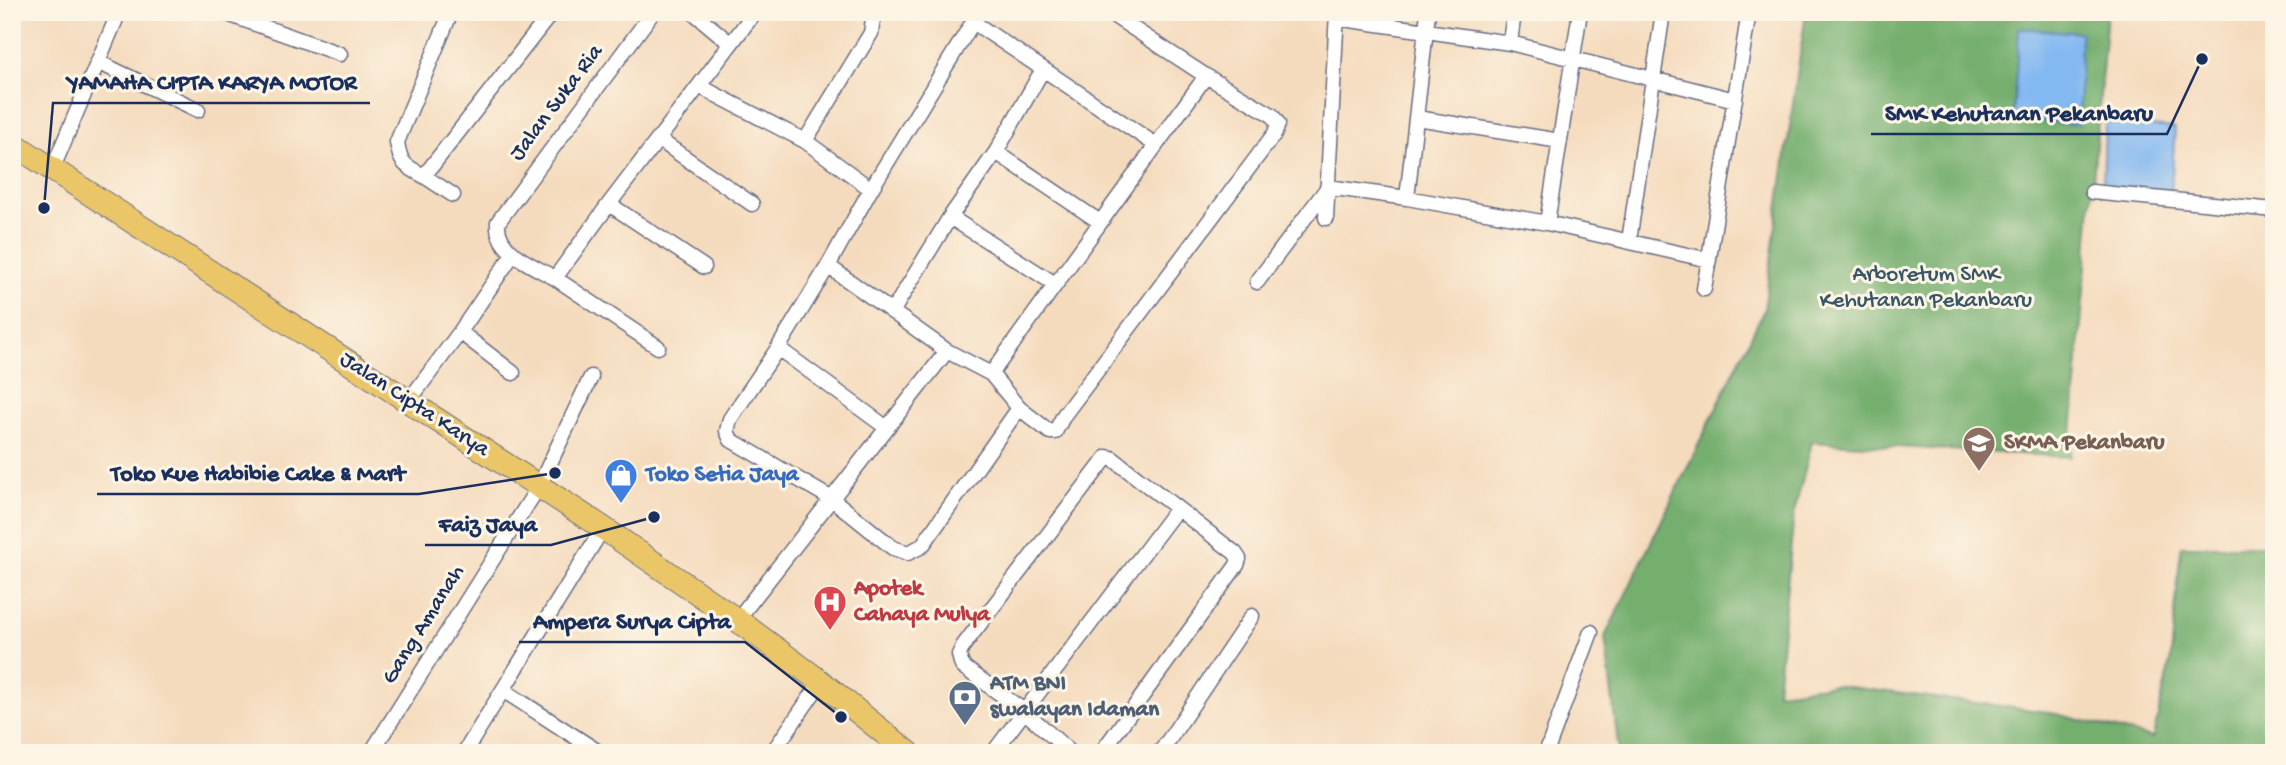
<svg xmlns="http://www.w3.org/2000/svg" width="2286" height="765" font-family="'Gochi Hand',sans-serif">
	<style>
		.forest { fill: #74af6e; stroke: #486f66; stroke-width: 2 }
		.water { fill: #83b8f1; stroke: #4f74a8; stroke-width: 2 }
		.lines { fill: none; stroke-linecap: round; stroke-linejoin: round }
		.minor-casing { stroke: #676b80; stroke-width: 17 }
		.primary-casing { stroke: #676b80; stroke-width: 25 }
		.minor { stroke: #fff; stroke-width: 14 }
		.primary { stroke: #eac669; stroke-width: 23 }
		.labels { text-anchor: middle; dominant-baseline: central; stroke-width: 6; stroke-linejoin: round; paint-order: stroke }
		.street-label { font-size: 23px; fill: #1b2f5e; stroke: #fcf5e5 }
		.park-label { font-size: 23px; fill: #385666; stroke: #fcf5e5 }
		.education-label { font-size: 23px; font-weight: bold; fill: #785e54; stroke: #fcf5e5; text-anchor: start }
		.shop-label { font-size: 23px; font-weight: bold; fill: #366cbe; stroke: #fcf5e5; text-anchor: start }
		.health-label { font-size: 23px; font-weight: bold; fill: #be3a42; stroke: #fcf5e5; text-anchor: start }
		.service-label { font-size: 23px; font-weight: bold; fill: #4e5e75; stroke: #fcf5e5; text-anchor: start }
		.leader { fill: none; stroke: #1b2f5e; stroke-width: 2.5 }
		.callout-dot { fill: #1b2f5e; stroke: #fcf5e5; stroke-width: 2.5 }
		.callout-label { font-size: 24px; text-anchor: middle; font-weight: bold; fill: #1b2f5e; stroke: #fcf5e5; stroke-width: 6; stroke-linejoin: round; paint-order: stroke }
	</style>
	<rect width="100%" height="100%" fill="#fcf5e5"/>
	<filter id="ink" filterUnits="userSpaceOnUse"><feTurbulence type="fractalNoise" baseFrequency=".0143" numOctaves="2"/><feDisplacementMap in="SourceGraphic" scale="14" xChannelSelector="R" yChannelSelector="G"/><feConvolveMatrix kernelMatrix="1 2 1 2 8 2 1 2 1" color-interpolation-filters="sRGB"/></filter>
	<filter id="wash" filterUnits="userSpaceOnUse"><feTurbulence type="fractalNoise" baseFrequency=".00686" numOctaves="4" result="noise"/><feDisplacementMap in="SourceGraphic" scale="28" xChannelSelector="R" yChannelSelector="G"/><feGaussianBlur stdDeviation="1.57" result="paint"/><feColorMatrix in="noise" values="0 0 0 0 0 0 0 0 0 0 0 0 0 0 0 0 0 1.4 0 .05"/><feComposite in="paint" operator="in"/></filter>
	<g filter="url(#wash)">
		<rect width="100%" height="100%" fill="#f5dbbe"/>
		<path class="forest" d="M 1806,12 L 2107,12 L 2070,457 L 1812,442 L 1794,513 L 1777,692 L 1833,685 L 2048,712 L 2153,738 L 2171,657 L 2181,546 L 2274,546 L 2274,753 L 1619,753 L 1605,637 L 1764,310 Z"/>
		<path class="water" d="M 2019,28 L 2081,33 L 2079,125 L 2013,118 Z
			M 2105,122 L 2175,128 L 2171,191 L 2103,187 Z"/>
	</g>
	<g filter="url(#ink)">
		<g class="lines">
			<defs>
				<path id="minor" d="M 222,12 L 340,54
					M 451,12 L 397,142 C 400,164 405,166 424,176 L 552,12
					M 653,12 L 498,222 C 495,252 534,266 555,278 L 609,204 L 755,12
					M 693,12 L 731,44
					M 1336,18 L 1510,43 L 1735,100
					M 973,22 L 1156,145
					M 1510,43 L 1514,12
					M 98,62 L 198,110
					M 699,86 L 805,141 L 871,189
					M 1417,118 L 1560,141
					M 658,139 L 752,204
					M 805,141 L 871,33 L 874,12
					M 996,152 L 1100,222
					M 52,170 L 119,12
					M 424,176 L 453,195
					M 2092,192 L 2274,210
					M 1407,198 L 1428,12
					M 609,204 L 704,267
					M 950,217 L 996,152 L 1043,69
					M 1326,218 L 1337,12
					M 1547,223 L 1580,12
					M 1629,241 L 1663,12
					M 828,266 L 947,351 L 991,374 L 1019,408 L 922,546 L 908,553 L 893,548 L 832,499 L 731,440 L 727,431 L 730,419 L 778,348 L 828,266 L 871,189 L 979,12
					M 555,278 L 658,347
					M 1257,282 L 1328,187 L 1407,198 L 1547,223 L 1709,260
					M 1704,289 L 1749,12
					M 892,312 L 950,217 L 1055,284
					M 460,332 L 513,373
					M 778,348 L 887,428
					M 991,374 L 1206,76 L 1108,12
					M 408,402 L 460,332 L 513,254
					M 1019,408 L 1050,432 L 1055,432 L 1064,415 L 1275,133 L 1278,124 L 1272,115 L 1206,76
					M 737,620 L 947,351
					M 503,690 L 600,753
					M 371,753 L 539,486 L 591,377
					M 464,753 L 603,528
					M 772,753 L 821,682
					M 993,753 L 1176,510
					M 1071,753 L 1024,711 L 962,666 L 959,655 L 963,646 L 1107,457 L 1112,458 L 1235,553 L 1239,559 L 1237,565 L 1101,753
					M 1160,753 L 1252,616
					M 1546,753 L 1591,632"/>
				<path id="primary" d="M 12,143 L 603,528 L 737,620 L 821,682 L 909,753"/>
			</defs>
			<use href="#minor" class="minor-casing"/>
			<use href="#primary" class="primary-casing"/>
			<use href="#minor" class="minor"/>
			<use href="#primary" class="primary"/>
		</g>
	</g>
	<defs>
		<symbol id="school-pin" viewBox="-11 -11 22 30"><path d="M0 17L-7.5 6A9.5 9.5 0 1 1 7.5 6Z" fill="#8d6e63" stroke="#fcf5e5"/><path d="M0-5L7-2L0 1L-7-2ZM-4 1L0 2.5L4 1V4Q0 6-4 4Z" fill="#fff"/></symbol>
		<symbol id="shop-pin" viewBox="-11 -11 22 30"><path d="M0 17L-7.5 6A9.5 9.5 0 1 1 7.5 6Z" fill="#3f7fe0" stroke="#fcf5e5"/><path d="M-5-2.5h2.3a2.7 3.5 0 0 1 5.4 0H5L5.5 6h-11ZM-1.5-2.5h3a1.5 2.3 0 0 0-3 0Z" fill="#fff"/></symbol>
		<symbol id="hospital-pin" viewBox="-11 -11 22 30"><path d="M0 17L-7.5 6A9.5 9.5 0 1 1 7.5 6Z" fill="#e0444e" stroke="#fcf5e5"/><path d="M-5-5h3v3.5h4V-5h3V5h-3V1.5h-4V5h-3Z" fill="#fff"/></symbol>
		<symbol id="bank-pin" viewBox="-11 -11 22 30"><path d="M0 17L-7.5 6A9.5 9.5 0 1 1 7.5 6Z" fill="#5c6f8a" stroke="#fcf5e5"/><path d="M-6-4H6V4H-6ZM0-2.3a2.3 2.3 0 1 0 0 4.6a2.3 2.3 0 1 0 0-4.6Z" fill="#fff"/></symbol>
	</defs>
	<g fill-rule="evenodd">
		<use href="#school-pin" x="1960" y="424" width="38" height="52"/>
		<use href="#shop-pin" x="602" y="456" width="38" height="52"/>
		<use href="#hospital-pin" x="811" y="583" width="38" height="52"/>
		<use href="#bank-pin" x="946" y="678" width="38" height="52"/>
	</g>
	<g class="labels">
		<g class="street-label">
			<text transform="translate(557 103) rotate(-53)">Jalan Suka Ria</text>
			<text transform="translate(414 405) rotate(33)">Jalan Cipta Karya</text>
			<text transform="translate(424 625) rotate(-58)">Gang Amanah</text>
		</g>
		<g class="park-label">
			<text x="1926" y="275">Arboretum SMK<tspan x="1926" dy="26">Kehutanan Pekanbaru</tspan></text>
		</g>
		<g class="education-label">
			<text x="2004" y="443">SKMA Pekanbaru</text>
		</g>
		<g class="shop-label">
			<text x="646" y="475">Toko Setia Jaya</text>
		</g>
		<g class="health-label">
			<text x="854" y="589">Apotek<tspan x="854" dy="26">Cahaya Mulya</tspan></text>
		</g>
		<g class="service-label">
			<text x="990" y="684">ATM BNI<tspan x="990" dy="26">swalayan Idaman</tspan></text>
		</g>
	</g>
	<path class="leader" d="M44 208L53 103H370M2202 59L2167 134H1871M555 473L419 494H97M654 517L551 545H425M841 717L745 642H519"/>
	<g class="callout-dot">
		<circle cx="44" cy="208" r="7"/>
		<circle cx="2202" cy="59" r="7"/>
		<circle cx="555" cy="473" r="7"/>
		<circle cx="654" cy="517" r="7"/>
		<circle cx="841" cy="717" r="7"/>
	</g>
	<g class="callout-label">
		<text x="212" y="89">YAMAHA CIPTA KARYA MOTOR</text>
		<text x="2019" y="120">SMK Kehutanan Pekanbaru</text>
		<text x="258" y="480">Toko Kue Habibie Cake &amp; Mart</text>
		<text x="488" y="531">Faiz Jaya</text>
		<text x="632" y="628">Ampera Surya Cipta</text>
	</g>
	<rect width="2286" height="765" fill="none" stroke="#fcf5e5" stroke-width="42"/>
</svg>
